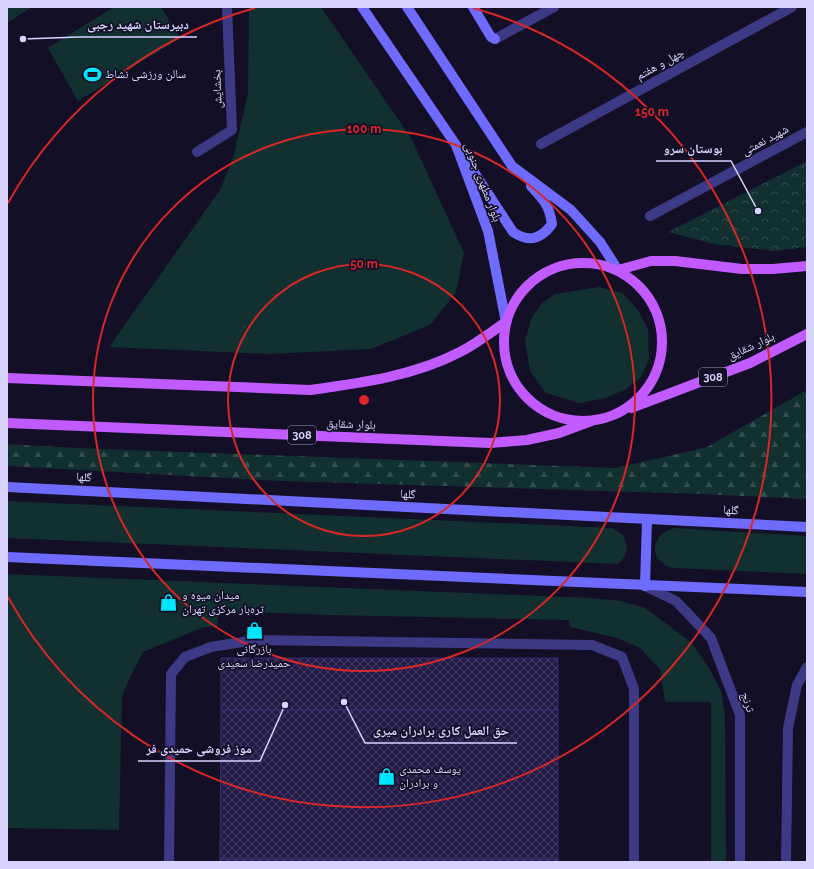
<svg xmlns="http://www.w3.org/2000/svg" width="814" height="869" font-family="Raleway,'Noto Naskh Arabic',sans-serif">
	<style>
		.grass { fill: #12302f }
		.forest { fill: url(#forest-firs) }
		.park { fill: url(#park-crowns) }
		.building { fill: url(#building-cross-hatch); stroke: #3b2d73 }
		.lines { fill: none; stroke-linecap: round; stroke-linejoin: round }
		.lane { stroke: #3d3a85; stroke-width: 10 }
		.street { stroke: #3d3a85; stroke-width: 10 }
		.secondary { stroke: #6f6bff; stroke-width: 10 }
		.primary { stroke: #c25bff; stroke-width: 10 }
		.ring { fill: none; stroke: #d62828; stroke-width: 2 }
		.labels { text-anchor: middle; dominant-baseline: central; stroke-width: 3.5; stroke-linejoin: round; paint-order: stroke }
		.shield { fill: #130f26; stroke: #9e99be; stroke-width: 1 }
		.shield-label { font-size: 11px; font-weight: bold; fill: #d9d4ff }
		.street-label { font-size: 12px; fill: #d9d4ff; stroke: #130f26 }
		.poi-label { font-size: 12px; fill: #d9d4ff; stroke: #130f26; text-anchor: start }
		.centre { fill: #d62828; stroke: #130f26; stroke-width: 2 }
		.ring-label { font-size: 12px; text-anchor: middle; font-weight: bold; fill: #d62828; stroke: #130f26; stroke-width: 3.5; stroke-linejoin: round; paint-order: stroke }
		.leader { fill: none; stroke: #d9d4ff; stroke-width: 1.5 }
		.callout-dot { fill: #d9d4ff; stroke: #130f26; stroke-width: 1.5 }
		.callout-label { font-size: 13px; text-anchor: middle; font-weight: bold; fill: #d9d4ff; stroke: #130f26; stroke-width: 3.5; stroke-linejoin: round; paint-order: stroke }
	</style>
	<defs>
		<pattern id="forest-firs" width="22" height="20" patternUnits="userSpaceOnUse"><rect width="22" height="20" fill="#12302f"/><path d="M5 1l3.5 6h-7zM16 11l3.5 6h-7z" fill="#344d4e"/></pattern>
		<pattern id="park-crowns" width="20" height="18" patternUnits="userSpaceOnUse"><rect width="20" height="18" fill="#12302f"/><path d="M2 6a3 3 0 1 1 6 0M12 15a3 3 0 1 1 6 0" fill="none" stroke="#344d4e"/></pattern>
		<pattern id="building-cross-hatch" width="8" height="8" patternUnits="userSpaceOnUse"><rect width="8" height="8" fill="#241b47"/><path d="M0 0l8 8M0 8l8-8" fill="none" stroke="#433b63"/></pattern>
	</defs>
	<rect width="100%" height="100%" fill="#130f26"/>
	<path class="grass" d="M 7,7 L 32,7 L 7,23 Z
		M 114,7 L 161,7 L 180,38 L 78,101 L 48,48 Z
		M 249,7 L 321,7 L 411,138 L 464,253 L 456,292 L 430,325 L 371,349 L 269,354 L 109,347 L 220,190 L 233,158 L 248,94 Z
		M 599,287 L 622,293 L 638,310 L 648,329 L 649,359 L 641,377 L 626,389 L 606,398 L 579,403 L 546,393 L 530,371 L 525,341 L 531,319 L 541,304 L 555,294 Z
		M 7,501 L 612,528 L 623,535 C 629,546 628,556 618,564 L 7,538 Z
		M 674,528 L 807,536 L 807,574 L 672,568 C 648,561 650,534 674,528 Z
		M 7,574 L 591,598 L 621,601 L 645,608 L 691,642 L 709,668 L 721,691 L 725,716 L 726,862 L 666,862 L 711,861 L 711,702 L 665,702 L 660,669 L 640,648 L 617,638 L 570,627 L 569,620 L 329,615 L 219,611 L 217,626 L 204,627 L 143,652 L 131,675 L 122,696 L 119,830 L 7,828 Z"/>
	<path class="forest" d="M 807,390 L 807,499 L 700,494 L 280,481 L 7,466 L 7,444 L 77,448 L 616,468 L 707,447 Z"/>
	<path class="park" d="M 807,161 L 807,247 L 774,251 L 714,244 L 668,232 Z"/>
	<path class="building" d="M 221,658 L 558,658 L 558,710 L 221,710 Z
		M 221,710 L 558,710 L 558,859 L 220,859 Z
		M 220,859 L 558,859 L 558,862 L 220,862 Z"/>
	<g class="lines">
		<path class="lane" d="M 645,586 L 676,601 L 711,638 L 740,715 L 740,862
			M 169,862 L 171,674 L 185,657 L 211,647 L 255,640 L 592,645 L 622,657 L 634,689 L 634,862
			M 786,862 L 788,728 L 797,685 L 807,667"/>
		<path class="street" d="M 495,39 L 554,7
			M 541,144 L 792,7
			M 197,152 L 232,130 L 227,7
			M 650,216 L 807,132"/>
		<path class="secondary" d="M 362,7 L 456,145 L 488,231 L 506,322
			M 407,7 L 512,166 L 571,210 L 600,242 L 618,270
			M 473,7 L 491,37 L 495,39
			M 466,160 L 513,232 C 529,243 541,239 552,224 C 549,205 544,200 531,186
			M 7,487 L 807,527
			M 7,557 L 807,592
			M 645,586 L 647,520"/>
		<path class="primary" d="M504 342a79 79 0 1 1 158 0a79 79 0 1 1-158 0Z
			M 618,270 L 651,261 L 675,261 L 742,269 L 773,269 L 807,266
			M 7,378 L 310,390 C 361,383 414,376 460,352 C 476,344 491,332 506,322
			M 631,408 L 750,363 L 807,334
			M 7,423 L 490,443 L 527,440 L 559,433 L 594,420"/>
	</g>
	<g class="ring">
		<circle cx="364" cy="400" r="136"/>
		<circle cx="364" cy="400" r="271"/>
		<path d="M8 203A407 407 0 0 1 255 8M473 8A407 407 0 1 1 8 597"/>
	</g>
	<defs>
		<symbol id="stadium-bare" viewBox="-9 -9 18 18"><path d="M0-5a6.5 5 0 1 0 0 10a6.5 5 0 1 0 0-10ZM-3.5-1.8h7v3.6h-7Z" fill="#00e5ff" stroke="#130f26" stroke-width="2.5" paint-order="stroke"/></symbol>
		<symbol id="shop-bare" viewBox="-9 -9 18 18"><path d="M-5-2.5h2.3a2.7 3.5 0 0 1 5.4 0H5L5.5 6h-11ZM-1.5-2.5h3a1.5 2.3 0 0 0-3 0Z" fill="#00e5ff" stroke="#130f26" stroke-width="2.5" paint-order="stroke"/></symbol>
	</defs>
	<g fill-rule="evenodd">
		<use href="#stadium-bare" x="80" y="62" width="25" height="25"/>
		<use href="#shop-bare" x="156" y="590" width="25" height="25"/>
		<use href="#shop-bare" x="242" y="618" width="25" height="25"/>
		<use href="#shop-bare" x="374" y="764" width="25" height="25"/>
	</g>
	<g class="labels">
		<g class="shield">
			<rect x="699" y="368" width="28" height="18" rx="3"/>
			<rect x="288" y="426" width="28" height="18" rx="3"/>
		</g>
		<g class="shield-label">
			<text x="713" y="377">308</text>
			<text x="302" y="435">308</text>
		</g>
		<g class="street-label">
			<text transform="translate(660 64) rotate(-29)">چهل و هفتم</text>
			<text transform="translate(217 89) rotate(-92)">بخشایش</text>
			<text transform="translate(765 140) rotate(-28)">شهید نعمتی</text>
			<text transform="translate(483 182) rotate(69)">بلوار مطهری جنوبی</text>
			<text transform="translate(751 346) rotate(-25)">بلوار شقایق</text>
			<text transform="translate(351 424) rotate(2)">بلوار شقایق</text>
			<text transform="translate(84 477) rotate(3)">گلها</text>
			<text transform="translate(408 494) rotate(3)">گلها</text>
			<text transform="translate(731 510) rotate(3)">گلها</text>
			<text transform="translate(748 702) rotate(73)">ترنج</text>
		</g>
		<g class="poi-label">
			<text x="105" y="74">سالن ورزشی نشاط</text>
			<text x="182" y="595">میدان میوه و<tspan x="182" dy="14">تره‌بار مرکزی تهران</tspan></text>
			<text x="254" y="649" text-anchor="middle">بازرگانی<tspan x="254" dy="14">حمیدرضا سعیدی</tspan></text>
			<text x="399" y="769">یوسف محمدی<tspan x="399" dy="14">و برادران</tspan></text>
		</g>
	</g>
	<circle cx="364" cy="400" r="6" class="centre"/>
	<g class="ring-label">
		<text x="652" y="116">150 m</text>
		<text x="364" y="133">100 m</text>
		<text x="364" y="268">50 m</text>
	</g>
	<path class="leader" d="M23 39L79 37H197M758 211L731 161H656M344 702L365 743H517M285 705L260 761H138"/>
	<g class="callout-dot">
		<circle cx="23" cy="39" r="4"/>
		<circle cx="758" cy="211" r="4"/>
		<circle cx="344" cy="702" r="4"/>
		<circle cx="285" cy="705" r="4"/>
	</g>
	<g class="callout-label">
		<text x="138" y="29">دبیرستان شهید رجبی</text>
		<text x="693" y="153">بوستان سرو</text>
		<text x="441" y="735">حق العمل کاری برادران میری</text>
		<text x="199" y="753">موز فروشی حمیدی فر</text>
	</g>
	<rect width="814" height="869" fill="none" stroke="#d9d4ff" stroke-width="16"/>
</svg>
